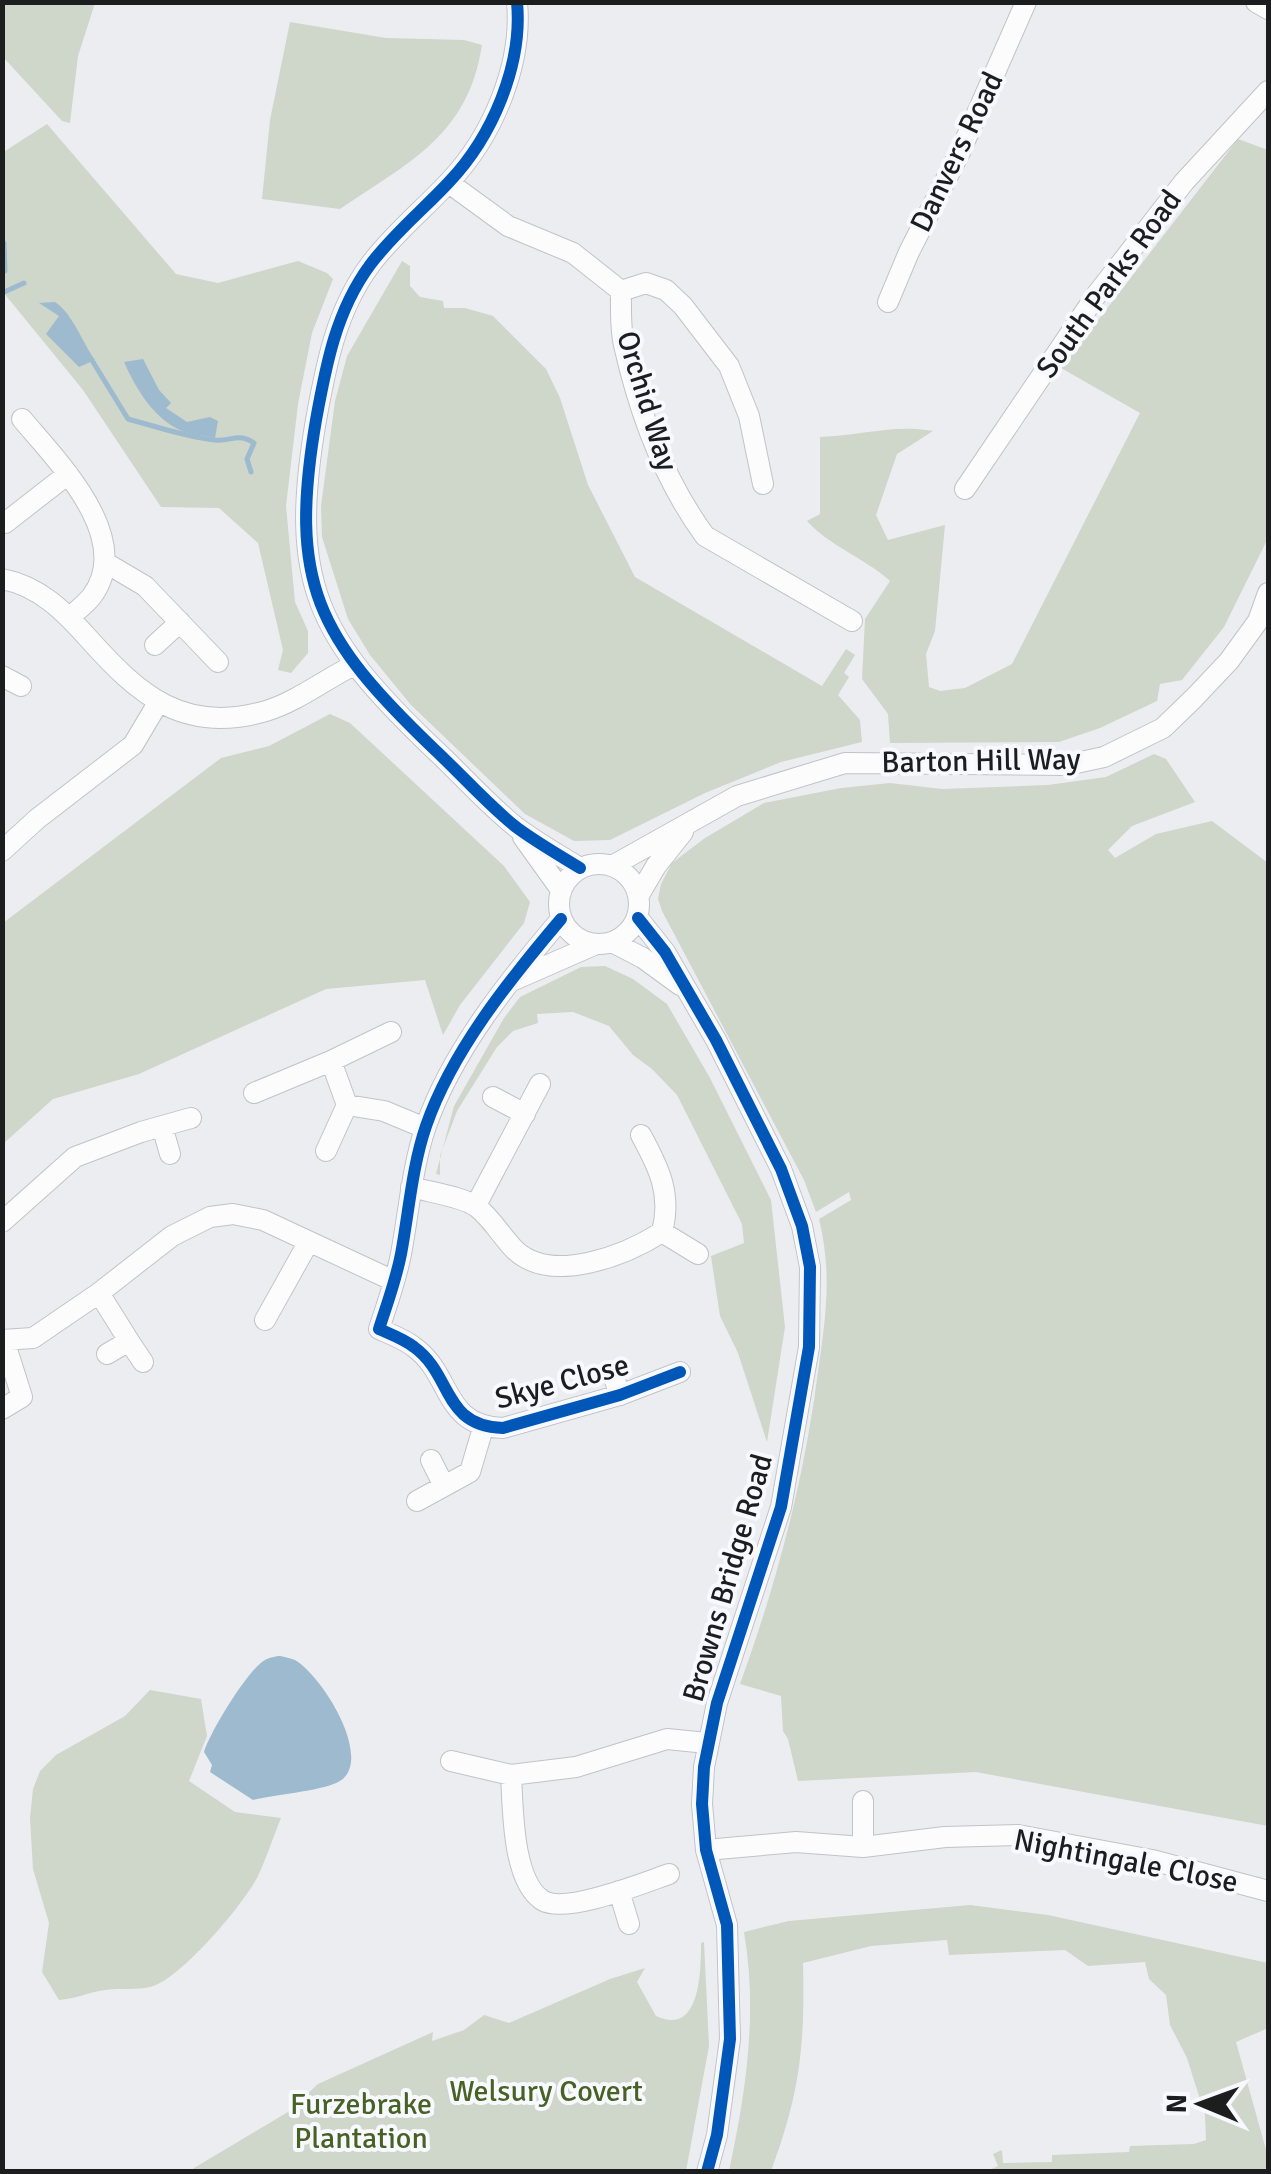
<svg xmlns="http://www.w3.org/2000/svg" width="1271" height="2174" font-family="Signika,sans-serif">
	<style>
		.green { fill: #cfd6ca }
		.water { fill: #9dbacf }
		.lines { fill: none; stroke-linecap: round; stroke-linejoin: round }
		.stream { stroke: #9dbacf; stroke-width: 5 }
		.minor-casing { stroke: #c2c3c6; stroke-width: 22 }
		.minor { stroke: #fcfcfd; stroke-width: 20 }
		.cycleway-casing { stroke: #f8f9ff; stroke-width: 19 }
		.cycleway { stroke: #0057b8; stroke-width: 12 }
		.labels { text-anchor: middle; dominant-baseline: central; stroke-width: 8; stroke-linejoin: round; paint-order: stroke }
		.street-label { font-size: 30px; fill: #1c1d1f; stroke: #f8f9ff }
		.park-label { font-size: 30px; fill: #486124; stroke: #f8f9ff }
	</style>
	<rect width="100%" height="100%" fill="#ecedf1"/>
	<path class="green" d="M 2,3 L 95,3 L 78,56 L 70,123 L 62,121 L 3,57 Z
		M 290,22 L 386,38 L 464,40 L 482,45 C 468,136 409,162 340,209 L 262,199 L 270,120 Z
		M 47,124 L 176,274 L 218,283 L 298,261 L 327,273 L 333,279 L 312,333 L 298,404 L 286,506 L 295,602 L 308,631 L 308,653 L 291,673 L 278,670 L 283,650 L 258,543 L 219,508 L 161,507 L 83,390 L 3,292 L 2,153 Z
		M 1238,139 L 1268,150 L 1268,538 L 1224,627 L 1182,680 L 1160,684 L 1157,701 L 1100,728 L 1059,742 L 890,743 L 888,714 L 862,679 L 865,619 L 890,581 C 865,558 829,546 807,521 L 820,514 L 820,437 C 861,436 891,424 933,431 L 897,454 L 876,515 L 888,540 L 945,525 L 935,631 L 926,654 L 929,687 L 940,691 L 965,688 L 1012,664 L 1140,413 L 1061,368 Z
		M 402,261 L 410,266 L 410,286 L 420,297 L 443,301 L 444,308 L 465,308 L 493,316 L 546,369 L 560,398 L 588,485 L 635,577 L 822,686 L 846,649 L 855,655 L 844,673 L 849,677 L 838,695 L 860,720 L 862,742 L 781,762 L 705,793 L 610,840 L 574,841 L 525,814 L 411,705 L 370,655 L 348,619 L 322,537 L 321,506 L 335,401 L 347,356 Z
		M 330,714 L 350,723 L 504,866 L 530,902 L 524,923 L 460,1005 L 443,1035 L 425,980 L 326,989 L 139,1074 L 53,1099 L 3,1144 L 3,923 L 221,758 L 269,746 Z
		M 1154,754 L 1166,759 L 1195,802 L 1132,826 L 1108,850 L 1115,858 L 1156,834 L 1212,821 L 1268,863 L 1268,1826 L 976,1772 L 798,1781 L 788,1739 L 783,1731 L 781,1696 L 740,1684 C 776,1585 803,1484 817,1379 C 825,1322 833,1276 819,1219 L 851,1200 L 849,1192 L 816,1212 L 804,1180 L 662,911 L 658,899 L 661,884 L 672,863 L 705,838 L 764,803 L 841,788 L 890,783 L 942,789 L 1048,785 L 1106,777 Z
		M 605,966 L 633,979 L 667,1004 L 710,1078 L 771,1200 L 785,1327 L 767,1442 L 738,1353 L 720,1316 L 712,1263 L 711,1256 L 744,1243 L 742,1224 L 677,1095 L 652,1069 L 633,1055 L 609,1026 L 573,1012 L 537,1014 L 538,1023 L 513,1031 L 497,1047 L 457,1111 L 440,1156 L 440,1175 L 436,1174 L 454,1106 L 504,1018 L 520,997 L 581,967 Z
		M 150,1690 L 201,1699 L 207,1736 L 189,1781 L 235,1812 L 281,1818 C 273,1837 267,1857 258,1876 C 243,1905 188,1969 158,1984 C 142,1992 122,1987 105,1990 C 89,1992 75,1999 59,2000 L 42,1972 L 49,1923 L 33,1869 L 30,1818 L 33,1789 L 40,1771 L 56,1755 L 125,1716 Z
		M 970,1905 L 1048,1915 L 1268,1963 L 1268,2028 L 1236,2042 L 1268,2157 L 1268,2171 L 987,2171 L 998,2166 L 993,2154 L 1002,2150 L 1003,2163 L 1052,2162 L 1052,2155 L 1129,2152 L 1130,2146 L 1194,2144 L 1206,2140 L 1205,2115 L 1187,2058 L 1170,2025 L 1166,1995 L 1149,1979 L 1145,1962 L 1088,1966 L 1065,1950 L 949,1955 L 947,1940 L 871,1946 L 803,1963 C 805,2046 800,2093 771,2171 L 729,2171 C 746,2091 758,2014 744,1932 L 789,1921 Z
		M 704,1942 L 709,2046 L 686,2171 L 189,2171 L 288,2112 L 318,2084 L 433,2032 L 432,2041 L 464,2030 L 484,2015 L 509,2023 L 610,1979 L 645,1968 L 637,1982 L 656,2016 C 701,2037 701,1970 701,1943 Z"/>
	<path class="water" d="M 55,302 C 73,314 82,342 95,360 L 79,367 L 46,334 L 59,316 L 39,303 Z
		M 143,359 L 159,390 L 171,403 L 166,408 L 187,422 L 210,417 L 218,421 L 215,438 C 205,435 191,435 182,431 C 154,419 136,389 124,362 Z
		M 280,1656 C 285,1657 290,1658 295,1660 C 321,1675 371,1753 343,1779 C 329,1791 275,1794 253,1800 L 210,1772 L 212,1765 L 204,1752 C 209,1734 248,1669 265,1660 C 268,1658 277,1656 280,1656 Z"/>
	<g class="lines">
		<path class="stream" d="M 4,243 L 5,271
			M 2,293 L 24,283
			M 93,362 L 128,419 C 158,427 186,437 215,440 C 231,442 237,432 254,443 L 247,459 L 251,472"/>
		<defs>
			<path id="minor" d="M 517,2 C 523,65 492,137 449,182 C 423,210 393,234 370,265 C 336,311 326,365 316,420 C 288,583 317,637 434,749 C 461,774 487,804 516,827 C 536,842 559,855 580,868
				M 1256,2 L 1268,9
				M 449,183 L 508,226 L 573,253 L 621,291 C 621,308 620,328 624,345 C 639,412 664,480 705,536 L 852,621
				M 621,291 L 646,283 L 666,290 L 683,306 L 729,366 L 749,416 L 763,484
				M 888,302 L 909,252 L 960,152 L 1026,2
				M 22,419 C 57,461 135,538 92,596 C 86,604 76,611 69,618
				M 965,489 L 1097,294 L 1184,182 L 1268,91
				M 5,523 L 68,474
				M 106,563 L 145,586 L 218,662
				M 2,579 C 39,586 64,611 88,638 C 139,695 184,735 266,711 C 296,702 326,679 354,665
				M 155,645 L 180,622
				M 2,676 L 21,686
				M 523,837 L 561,890
				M 2,851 L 37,819 L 133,745 L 158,703
				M559 904a40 40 0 1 1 80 0a40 40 0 1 1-80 0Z
				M 612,866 L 737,796 L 845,763 L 1067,765 L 1104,757 L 1163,728 L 1194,698 L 1229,661 L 1258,621 L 1268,593
				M 639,895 L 656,866 L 683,832
				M 638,918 L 665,952 L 716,1040 L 781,1169 L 802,1226 L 810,1267 L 809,1347 L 781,1507 L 717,1703 L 704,1767 L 702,1804 L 706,1850 L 727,1925 L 730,2039 L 717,2135 L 707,2172
				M 561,919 C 510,979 452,1051 426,1126 C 412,1167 409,1211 401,1254 C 396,1280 387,1304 379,1329 C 390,1334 404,1339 414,1347 C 453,1375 442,1426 503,1428 L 620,1395 L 680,1372
				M 614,943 L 643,958 L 680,985
				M 514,980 L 594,945
				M 331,1061 L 391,1032
				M 254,1093 L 331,1061 L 347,1105 L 384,1111 L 425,1128
				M 493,1097 L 525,1114
				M 162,1126 L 170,1154
				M 326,1151 L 347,1105
				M 411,1187 C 428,1192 466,1197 478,1208 C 492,1219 502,1237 515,1250 C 552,1285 626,1255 662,1232 C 672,1194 659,1168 641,1135
				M 476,1205 L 540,1084
				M 2,1222 L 75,1157 L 141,1132 L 191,1118
				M 662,1232 L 698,1254
				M 99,1293 L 129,1341 L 107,1354
				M 265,1320 L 308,1243
				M 2,1340 L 33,1338 L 99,1293 L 172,1236 L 210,1217 L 233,1214 L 263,1220 L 394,1281
				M 129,1341 L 143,1362
				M 612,1372 L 620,1395
				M 2,1409 L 22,1397 L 4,1340
				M 431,1460 L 444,1486
				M 417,1501 L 470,1472 L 483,1428
				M 451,1761 L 511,1775 L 576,1767 L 667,1739 L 707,1743
				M 511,1775 C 513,1807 512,1880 542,1900 C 564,1915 643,1883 669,1874
				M 863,1847 L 863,1801
				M 706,1850 L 796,1842 L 863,1847 L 945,1837 L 1018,1835 L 1152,1860 L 1268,1891
				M 619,1891 L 629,1924"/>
		</defs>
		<use href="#minor" class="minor-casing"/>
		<use href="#minor" class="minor"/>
		<defs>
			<path id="cycleway" d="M 517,2 C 523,65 492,137 449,182 C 423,210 393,234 370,265 C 336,311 326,365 316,420 C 288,583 317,637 434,749 C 461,774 487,804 516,827 C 536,842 559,855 580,868
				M 638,918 L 665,952 L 716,1040 L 781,1169 L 802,1226 L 810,1267 L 809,1347 L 781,1507 L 717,1703 L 704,1767 L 702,1804 L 706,1850 L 727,1925 L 730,2039 L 717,2135 L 707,2172
				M 561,919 C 510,979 452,1051 426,1126 C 412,1167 409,1211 401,1254 C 396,1280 387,1304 379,1329 C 390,1334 404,1339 414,1347 C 453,1375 442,1426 503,1428 L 620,1395 L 680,1372"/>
		</defs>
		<use href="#cycleway" class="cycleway-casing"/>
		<use href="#cycleway" class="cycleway"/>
	</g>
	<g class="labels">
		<g class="street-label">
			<text transform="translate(957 152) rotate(-64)">Danvers Road</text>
			<text transform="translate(1109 284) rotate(-54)">South Parks Road</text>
			<text transform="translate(647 401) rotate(73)">Orchid Way</text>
			<text transform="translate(981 761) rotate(-1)">Barton Hill Way</text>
			<text transform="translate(562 1382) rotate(-15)">Skye Close</text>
			<text transform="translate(728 1578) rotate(-74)">Browns Bridge Road</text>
			<text transform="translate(1126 1861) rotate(11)">Nightingale Close</text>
		</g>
		<g class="park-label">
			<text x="546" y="2091">Welsury Covert</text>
			<text x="361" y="2104">Furzebrake<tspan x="361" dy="34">Plantation</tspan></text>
		</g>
	</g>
	<rect width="1271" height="2174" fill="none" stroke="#1c1d1f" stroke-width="10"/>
	<g transform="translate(1201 2104) rotate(271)" stroke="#f8f9ff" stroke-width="8" paint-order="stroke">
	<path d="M0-8L18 38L0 25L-18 38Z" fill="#1c1d1f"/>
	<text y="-15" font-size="28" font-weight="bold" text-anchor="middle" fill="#1c1d1f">N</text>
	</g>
</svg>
